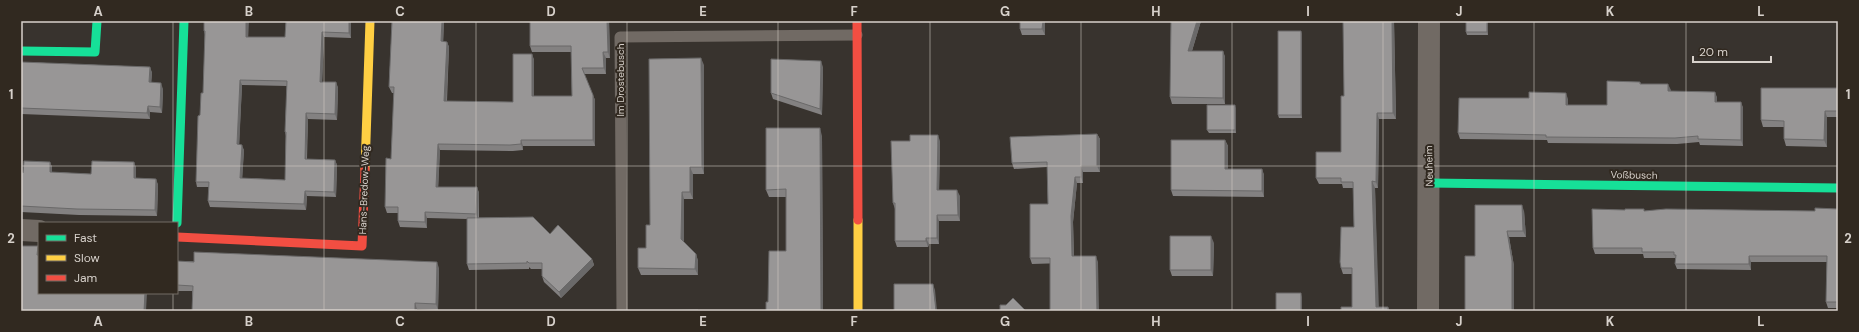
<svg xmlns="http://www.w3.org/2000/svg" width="1859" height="332" font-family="'DM Sans',sans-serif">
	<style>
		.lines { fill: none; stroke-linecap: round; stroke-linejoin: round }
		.lane { stroke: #716a64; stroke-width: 11 }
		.street { stroke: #716a64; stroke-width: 22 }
		.fast { stroke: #16e098; stroke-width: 9 }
		.slow { stroke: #ffcf43; stroke-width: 9 }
		.jam { stroke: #f24e42; stroke-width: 9 }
		.wall { fill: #838181; fill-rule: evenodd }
		.shaded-wall { fill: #6a6969 }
		.building { fill: #989696; stroke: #6a6969; fill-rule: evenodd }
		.grid { fill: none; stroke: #d7d1cb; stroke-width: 1; stroke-opacity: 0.55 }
		.labels { text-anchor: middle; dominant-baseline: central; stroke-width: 4; stroke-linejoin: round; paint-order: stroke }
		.street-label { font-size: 10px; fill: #d7d1cb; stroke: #312920 }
		.neatline { fill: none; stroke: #d7d1cb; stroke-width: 1.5 }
		.grid-label { font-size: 13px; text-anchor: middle; font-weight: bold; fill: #d7d1cb }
	</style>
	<rect width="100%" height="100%" fill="#38332e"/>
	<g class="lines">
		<path class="lane" d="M 622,311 L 620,37 L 857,35"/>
		<path class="street" d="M 21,230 L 39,231
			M 1428,311 L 1429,21"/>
		<path class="fast" d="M 21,51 L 95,52 L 97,21
			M 1430,183 L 1838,188
			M 177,223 L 184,21"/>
		<path class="slow" d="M 365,169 L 370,21
			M 858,220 L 858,311"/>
		<path class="jam" d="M 857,21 L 858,220
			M 177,237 L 362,246 L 365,169"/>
	</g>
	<path class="wall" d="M 286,21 L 351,21 L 351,38 L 324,37 L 322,82 L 336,82 L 338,88 L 337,120 L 308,119 L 307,159 L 335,160 L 337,165 L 336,197 L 307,196 L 306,210 L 210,207 L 208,201 L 209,187 L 197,187 L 196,182 L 200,115 L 203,93 L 205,35 L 204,31 L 248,37 L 285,37 ZM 242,85 L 287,86 L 285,132 L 286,136 L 285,180 L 242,178 L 244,150 L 239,144 Z
		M 392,21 L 444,21 L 443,42 L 447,42 L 449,47 L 447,101 L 513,102 L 532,54 L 534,60 L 534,96 L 572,96 L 571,52 L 532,52 L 530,46 L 609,21 L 610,58 L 606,58 L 606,74 L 584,74 L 595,100 L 595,146 L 523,146 L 523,150 L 513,151 L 440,150 L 438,187 L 477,187 L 479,193 L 479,218 L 550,234 L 592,259 L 594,265 L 561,298 L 544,282 L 542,276 L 542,269 L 531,269 L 529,267 L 529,269 L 469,270 L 467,264 L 467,219 L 427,218 L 427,228 L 400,227 L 398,221 L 398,213 L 387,213 L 385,207 L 391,159 L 394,93 L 392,93 L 389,87 Z
		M 1045,21 L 1045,35 L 1022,35 L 1020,29 Z
		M 1171,21 L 1201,21 L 1192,51 L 1223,51 L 1225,57 L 1225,104 L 1172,104 L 1170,97 Z
		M 1394,21 L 1396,119 L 1379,119 L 1378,188 L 1375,188 L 1378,307 L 1388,307 L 1390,311 L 1341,311 L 1352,307 L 1352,274 L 1343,274 L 1341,268 L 1354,227 L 1353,188 L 1343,188 L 1342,184 L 1319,184 L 1316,178 L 1341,152 L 1344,96 Z
		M 1488,21 L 1488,35 L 1467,35 L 1466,32 Z
		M 1301,31 L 1302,35 L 1302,118 L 1279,118 L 1278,115 Z
		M 21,62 L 150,67 L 152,73 L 151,82 L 163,89 L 162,113 L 150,112 L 150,119 L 21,114 Z
		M 704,65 L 704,174 L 693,174 L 693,199 L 684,199 L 684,242 L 696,254 L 698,261 L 698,275 L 641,275 L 638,268 L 646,248 L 650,225 Z
		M 823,67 L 822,115 L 773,99 L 771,93 Z
		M 1640,82 L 1641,84 L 1671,91 L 1715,92 L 1717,98 L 1717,102 L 1741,102 L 1743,108 L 1743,146 L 1700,145 L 1699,142 L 1677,144 L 1548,143 L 1547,140 L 1460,139 L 1458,133 L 1568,99 L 1568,105 L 1607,105 Z
		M 1838,88 L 1838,117 L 1827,117 L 1827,147 L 1786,146 L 1784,139 L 1784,127 L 1763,127 L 1761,120 Z
		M 1236,108 L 1236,133 L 1209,133 L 1207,130 Z
		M 1097,134 L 1100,139 L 1100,172 L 1083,172 L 1083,183 L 1077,183 L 1073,222 L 1074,256 L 1098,262 L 1032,264 L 1030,258 L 1048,204 L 1047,167 L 1014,169 L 1012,163 Z
		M 822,136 L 823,311 L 768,302 L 786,251 L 786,197 L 769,197 L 766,190 Z
		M 1225,140 L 1228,146 L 1228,169 L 1262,169 L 1264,175 L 1264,197 L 1173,196 L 1171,190 Z
		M 940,141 L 939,190 L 960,196 L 960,221 L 939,221 L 939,244 L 929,244 L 928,247 L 897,247 L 895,241 L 895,209 L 893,203 Z
		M 50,162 L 52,167 L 52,172 L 91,174 L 134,162 L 136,168 L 136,178 L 156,179 L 158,185 L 157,216 L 79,215 L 21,212 L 21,172 L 23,173 Z
		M 1838,209 L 1838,308 L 1828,308 L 1826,302 L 1827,262 L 1751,262 L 1751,270 L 1677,269 L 1675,264 L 1675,258 L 1644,258 L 1643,254 L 1595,254 L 1593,248 L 1645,211 L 1815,211 Z
		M 1524,211 L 1526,237 L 1509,237 L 1514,266 L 1475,256 Z
		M 1214,243 L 1213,276 L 1172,276 L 1170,270 Z
		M 177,261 L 439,268 L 438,310 L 417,309 L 417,311 L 192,311 L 192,291 L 177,291 Z"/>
	<path class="shaded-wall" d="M 246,21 L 249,21 L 248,42 L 246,37 Z
		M 349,21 L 351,21 L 351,38 L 349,33 Z
		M 442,21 L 444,21 L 443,47 L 441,41 Z
		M 607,21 L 609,21 L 610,58 L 608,52 Z
		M 1043,21 L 1045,21 L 1045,35 L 1042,29 Z
		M 1197,21 L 1201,21 L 1190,57 L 1188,51 Z
		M 1392,21 L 1394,21 L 1396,119 L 1393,113 Z
		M 1487,21 L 1488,21 L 1488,35 L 1487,32 Z
		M 1301,31 L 1302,35 L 1302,118 L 1301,115 Z
		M 322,32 L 324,37 L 322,87 L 320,82 Z
		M 447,42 L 449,47 L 446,107 L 444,101 Z
		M 1223,51 L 1225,57 L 1225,104 L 1223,98 Z
		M 603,52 L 606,58 L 606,74 L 604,68 Z
		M 532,54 L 534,60 L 534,102 L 532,96 Z
		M 701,58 L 704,65 L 704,174 L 702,167 Z
		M 821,61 L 823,67 L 822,115 L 820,109 Z
		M 150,67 L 152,73 L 151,88 L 149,82 Z
		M 240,80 L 242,85 L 239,150 L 237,144 Z
		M 336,82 L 338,88 L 337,120 L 335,114 Z
		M 161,83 L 163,89 L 162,113 L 160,107 Z
		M 1668,84 L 1671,90 L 1670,97 L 1668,91 Z
		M 1715,92 L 1717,98 L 1717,108 L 1715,102 Z
		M 1566,93 L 1568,99 L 1568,111 L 1566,105 Z
		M 593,95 L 595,100 L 595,146 L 593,140 Z
		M 1741,102 L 1743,108 L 1743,146 L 1741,140 Z
		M 1235,105 L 1236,108 L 1236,133 L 1235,130 Z
		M 148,106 L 150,112 L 150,119 L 147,113 Z
		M 1825,111 L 1827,117 L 1827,147 L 1824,140 Z
		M 306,113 L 308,119 L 306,164 L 305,159 Z
		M 1377,113 L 1379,119 L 1378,188 L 1376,182 Z
		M 820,128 L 822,136 L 823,311 L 821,311 Z
		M 1097,134 L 1100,139 L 1100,172 L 1097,166 Z
		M 938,135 L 940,141 L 939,196 L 937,190 Z
		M 521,140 L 523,146 L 523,150 L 521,144 Z
		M 1225,140 L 1228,146 L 1228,175 L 1225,169 Z
		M 438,144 L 440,150 L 438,193 L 436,187 Z
		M 242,145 L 244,150 L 242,183 L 240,178 Z
		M 335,160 L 337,165 L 336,197 L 334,192 Z
		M 50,162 L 52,167 L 52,178 L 50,172 Z
		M 134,162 L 136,168 L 136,184 L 134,178 Z
		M 1081,166 L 1083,172 L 1083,183 L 1081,177 Z
		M 690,167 L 693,174 L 693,199 L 690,192 Z
		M 1262,169 L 1264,175 L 1264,197 L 1262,191 Z
		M 1075,177 L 1077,183 L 1073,222 L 1074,262 L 1072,256 L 1071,216 Z
		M 156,179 L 158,185 L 157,216 L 155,210 Z
		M 1372,181 L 1375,188 L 1379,311 L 1376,307 Z
		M 477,187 L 479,193 L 478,220 L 476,214 Z
		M 957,190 L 960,196 L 960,221 L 958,215 Z
		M 305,191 L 307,196 L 306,210 L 304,204 Z
		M 682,192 L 684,199 L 684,246 L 681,239 Z
		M 1522,205 L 1524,211 L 1526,237 L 1523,231 Z
		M 425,212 L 427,218 L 427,228 L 425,222 Z
		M 937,215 L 939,221 L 939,244 L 937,238 Z
		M 1507,231 L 1509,237 L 1514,266 L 1514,311 L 1512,311 Z
		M 1211,236 L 1214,243 L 1213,276 L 1211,270 Z
		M 926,238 L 929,244 L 928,247 L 926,241 Z
		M 38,246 L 39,250 L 39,259 L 37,255 Z
		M 696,254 L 698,261 L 698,275 L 695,269 Z
		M 1096,256 L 1098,262 L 1099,311 L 1097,311 Z
		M 1749,256 L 1751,262 L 1751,270 L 1749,264 Z
		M 592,259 L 594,265 L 561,298 L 559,292 Z
		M 437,262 L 439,268 L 438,310 L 436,304 Z
		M 933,284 L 935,290 L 937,311 L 936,311 Z
		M 145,293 L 147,293 L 146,311 L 144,311 Z
		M 1301,293 L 1302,297 L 1302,311 L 1301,311 Z
		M 415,303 L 417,309 L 417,311 L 415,311 Z"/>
	<path class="building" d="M 204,21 L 246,21 L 246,37 L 285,37 L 286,21 L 349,21 L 349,33 L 322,32 L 320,82 L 336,82 L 335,114 L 306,113 L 305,159 L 335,160 L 334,192 L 305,191 L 304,204 L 208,201 L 209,182 L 196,182 L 198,116 L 200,115 L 201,93 L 203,93 L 205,31 L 204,31 ZM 240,80 L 287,81 L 285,132 L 286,132 L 285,180 L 240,178 L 242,145 L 237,144 Z
		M 392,21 L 442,21 L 441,41 L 447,42 L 444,101 L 513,102 L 513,54 L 532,54 L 532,96 L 572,96 L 571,46 L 530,46 L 530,21 L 607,21 L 608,52 L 603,52 L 604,68 L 582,68 L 593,95 L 593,140 L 521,140 L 521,144 L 510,145 L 438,144 L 436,187 L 477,187 L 476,214 L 425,212 L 425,222 L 398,221 L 398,207 L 385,207 L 386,158 L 391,159 L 394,87 L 389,87 Z
		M 1020,21 L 1043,21 L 1042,29 L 1020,29 Z
		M 1171,21 L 1197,21 L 1188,51 L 1223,51 L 1223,98 L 1170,97 Z
		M 1343,21 L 1392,21 L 1393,113 L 1377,113 L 1376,182 L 1372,181 L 1376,307 L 1388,307 L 1388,311 L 1341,311 L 1341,307 L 1352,307 L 1352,268 L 1341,268 L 1340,262 L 1341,227 L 1354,227 L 1353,182 L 1341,182 L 1341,178 L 1316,178 L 1316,152 L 1341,152 L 1341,96 L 1344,96 Z
		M 1466,21 L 1487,21 L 1487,32 L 1466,32 Z
		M 1278,31 L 1301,31 L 1301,115 L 1278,115 Z
		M 701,58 L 702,167 L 690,167 L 690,192 L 682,192 L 681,239 L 696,254 L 695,269 L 638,268 L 638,248 L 646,248 L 646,225 L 650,225 L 649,59 Z
		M 771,59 L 821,61 L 820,109 L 771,93 Z
		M 21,62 L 150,67 L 149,82 L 161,83 L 160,107 L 148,106 L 147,113 L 21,108 Z
		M 1607,81 L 1640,82 L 1640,84 L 1668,84 L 1668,91 L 1715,92 L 1715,102 L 1741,102 L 1741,140 L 1698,139 L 1698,136 L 1675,138 L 1546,137 L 1546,135 L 1458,133 L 1459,98 L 1529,98 L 1529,92 L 1566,93 L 1566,105 L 1607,105 Z
		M 1761,88 L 1838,88 L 1838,111 L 1825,111 L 1824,140 L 1784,139 L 1784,121 L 1761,120 Z
		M 1207,105 L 1235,105 L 1235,130 L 1207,130 Z
		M 766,128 L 820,128 L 821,311 L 766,311 L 766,302 L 768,302 L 769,251 L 786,251 L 786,189 L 766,190 Z
		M 1097,134 L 1097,166 L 1081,166 L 1081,177 L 1075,177 L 1071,216 L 1072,256 L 1096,256 L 1097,311 L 1050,311 L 1050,258 L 1030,258 L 1030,204 L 1048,204 L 1047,162 L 1012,163 L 1010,137 Z
		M 910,135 L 938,135 L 937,190 L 957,190 L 958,215 L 937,215 L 937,238 L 926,238 L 926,241 L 895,241 L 895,203 L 893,203 L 891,141 L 910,141 Z
		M 1171,140 L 1225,140 L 1225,169 L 1262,169 L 1262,191 L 1171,190 Z
		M 24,161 L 50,162 L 50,172 L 91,174 L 92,161 L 134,162 L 134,178 L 156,179 L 155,210 L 77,209 L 21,206 L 21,172 L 23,173 Z
		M 1475,205 L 1522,205 L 1523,231 L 1507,231 L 1512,261 L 1512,311 L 1465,311 L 1465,256 L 1475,256 Z
		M 1815,208 L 1838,209 L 1838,302 L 1826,302 L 1827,256 L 1749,256 L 1749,264 L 1675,264 L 1676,255 L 1674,255 L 1674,252 L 1642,252 L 1642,248 L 1593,248 L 1592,209 L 1625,210 L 1625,209 L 1644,209 L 1644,211 L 1666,209 L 1815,211 Z
		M 533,217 L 550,234 L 558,225 L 592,259 L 559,292 L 542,276 L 542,263 L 529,263 L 527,261 L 527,263 L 467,264 L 467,218 Z
		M 1170,236 L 1211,236 L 1211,270 L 1170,270 Z
		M 21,246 L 38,246 L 37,255 L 39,255 L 39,293 L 145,293 L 144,311 L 21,311 Z
		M 194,252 L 437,262 L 436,304 L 415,303 L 415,311 L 192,311 L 193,286 L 177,285 L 177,261 L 194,262 Z
		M 894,284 L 933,284 L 936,311 L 894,311 Z
		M 1276,293 L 1301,293 L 1301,311 L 1276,311 Z
		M 1013,298 L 1026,311 L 1000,311 L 1000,305 L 1006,305 Z
		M 698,310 L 698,311 L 651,311 Z"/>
	<path class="grid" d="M 173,21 L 173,223M 324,21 L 324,311M 476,21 L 476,311M 627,21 L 627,311M 778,21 L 778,311M 930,21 L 930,311M 1081,21 L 1081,311M 1232,21 L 1232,311M 1383,21 L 1383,311M 1534,21 L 1534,311M 1686,21 L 1686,311M 21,166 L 1838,166M 173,293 L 173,311"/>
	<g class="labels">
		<g class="street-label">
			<text transform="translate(620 80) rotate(-90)">Im Drostebusch</text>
			<text transform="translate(1429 166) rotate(-91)">Neuheim</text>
			<text transform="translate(1634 175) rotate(1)">Voßbusch</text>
			<text transform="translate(364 190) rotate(-88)">Hans-Bredow-Weg</text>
		</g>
	</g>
	<rect width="1859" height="332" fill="none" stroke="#312920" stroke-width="44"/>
	<rect x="38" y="222" width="140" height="72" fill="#312920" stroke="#736c64"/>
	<rect x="46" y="235" width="20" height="6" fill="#16e098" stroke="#736c64"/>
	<text x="74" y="242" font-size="12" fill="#d7d1cb">Fast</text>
	<rect x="46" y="255" width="20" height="6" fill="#ffcf43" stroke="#736c64"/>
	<text x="74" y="262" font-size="12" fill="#d7d1cb">Slow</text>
	<rect x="46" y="275" width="20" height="6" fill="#f24e42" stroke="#736c64"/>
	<text x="74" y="282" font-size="12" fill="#d7d1cb">Jam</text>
	<path d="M1693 56v6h78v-6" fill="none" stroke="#d7d1cb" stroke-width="2"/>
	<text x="1699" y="56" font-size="12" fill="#d7d1cb" stroke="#312920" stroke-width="3" paint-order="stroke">20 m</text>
	<rect x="22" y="22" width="1815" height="288" class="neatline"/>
	<g class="grid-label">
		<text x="98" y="16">A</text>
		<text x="249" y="16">B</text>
		<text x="400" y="16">C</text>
		<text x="551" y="16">D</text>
		<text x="703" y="16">E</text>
		<text x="854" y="16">F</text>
		<text x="1005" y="16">G</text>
		<text x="1156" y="16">H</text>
		<text x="1308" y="16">I</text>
		<text x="1459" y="16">J</text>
		<text x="1610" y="16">K</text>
		<text x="1761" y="16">L</text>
		<text x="11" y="99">1</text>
		<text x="1848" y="99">1</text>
		<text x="11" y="243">2</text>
		<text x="1848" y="243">2</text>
		<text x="98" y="326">A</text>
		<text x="249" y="326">B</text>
		<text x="400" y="326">C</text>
		<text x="551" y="326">D</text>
		<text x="703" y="326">E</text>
		<text x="854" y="326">F</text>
		<text x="1005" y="326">G</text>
		<text x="1156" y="326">H</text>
		<text x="1308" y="326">I</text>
		<text x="1459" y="326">J</text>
		<text x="1610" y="326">K</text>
		<text x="1761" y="326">L</text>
	</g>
</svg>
